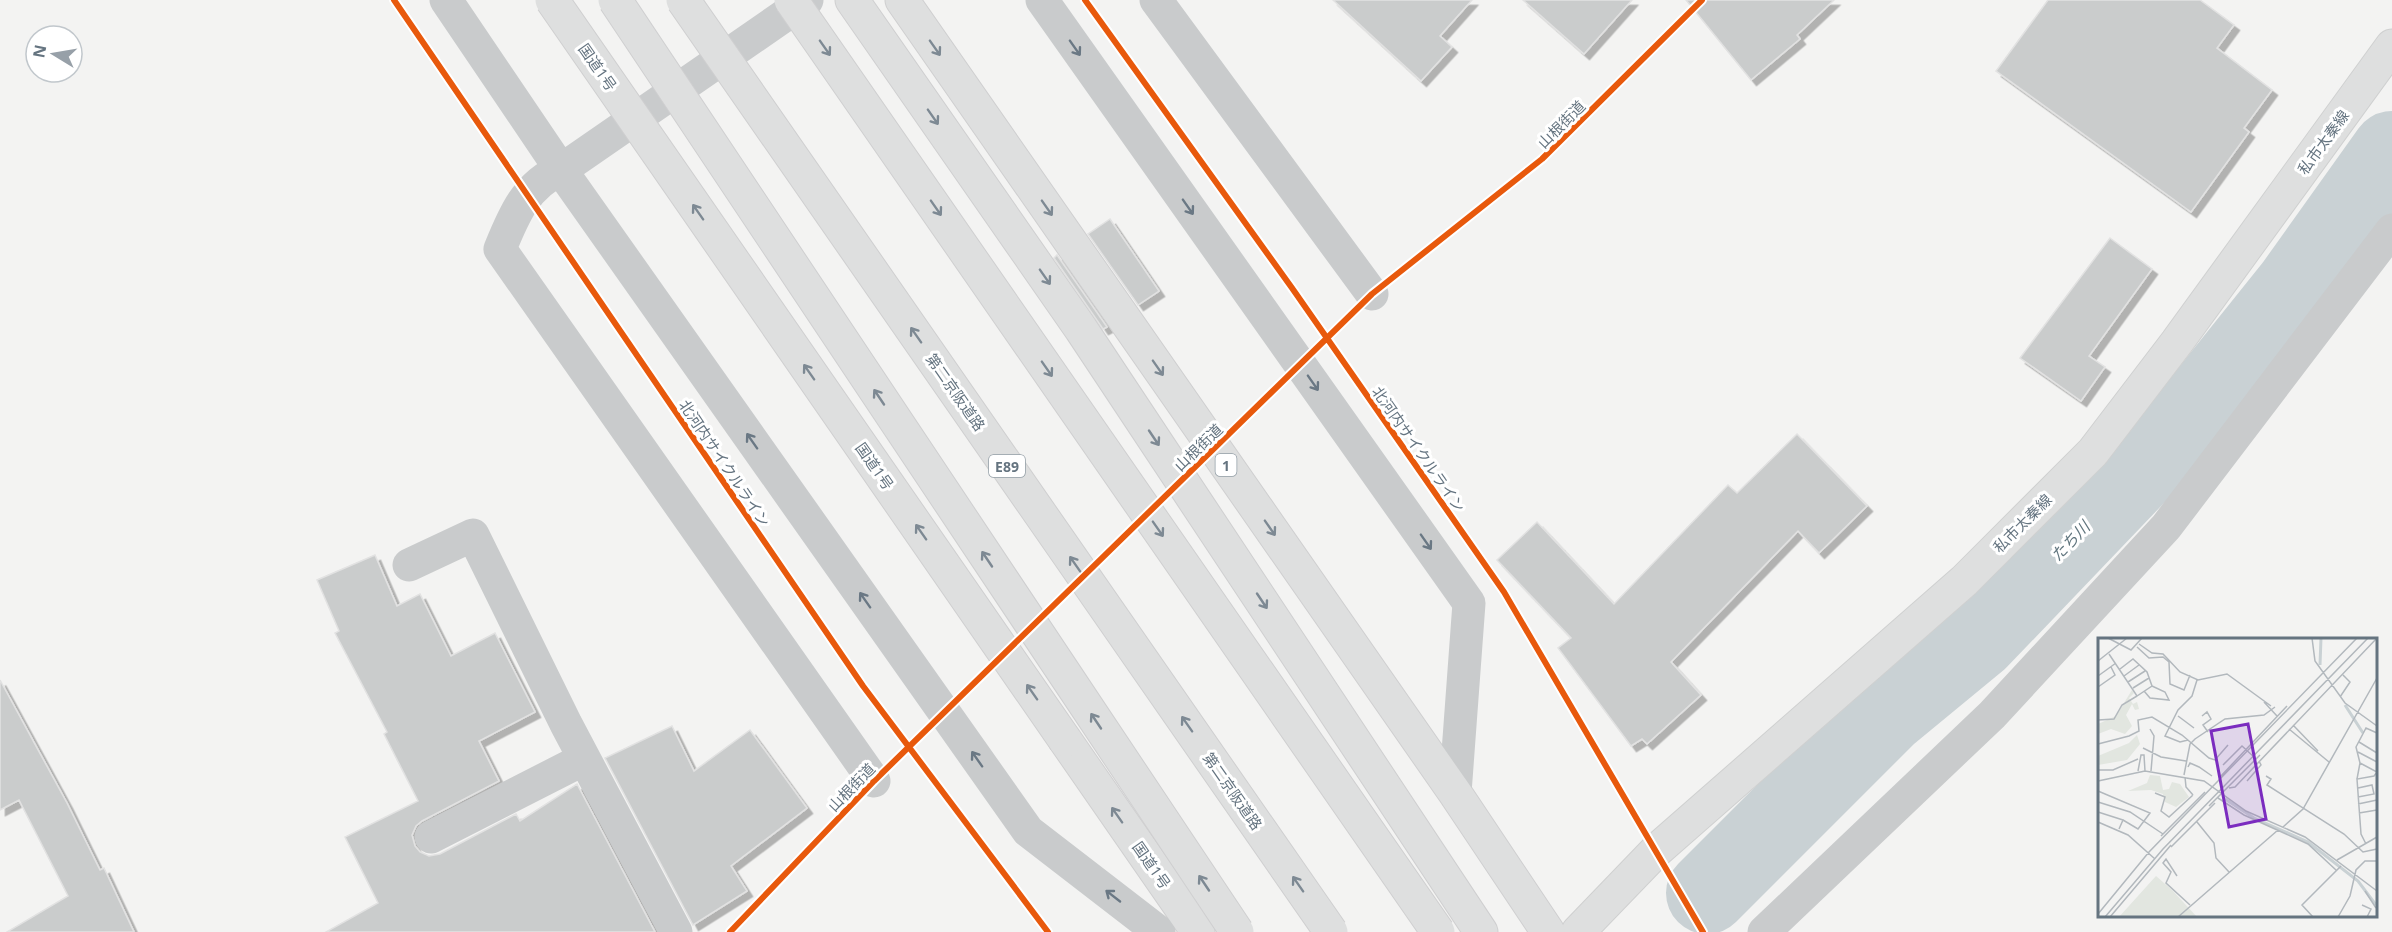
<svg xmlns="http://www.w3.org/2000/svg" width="2392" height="932" font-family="'Noto Sans','Noto Sans JP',sans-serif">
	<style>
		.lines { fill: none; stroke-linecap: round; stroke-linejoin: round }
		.river { stroke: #c9d1d4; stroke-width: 82 }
		.building { fill: #cacccc; stroke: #e2e2e2; stroke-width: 1.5; filter: url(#shadow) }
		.secondary-casing { stroke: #cfd0d0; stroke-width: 35 }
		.highway-casing { stroke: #cfcfd0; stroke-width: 35 }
		.street { stroke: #c9cbcc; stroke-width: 33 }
		.secondary { stroke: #dedfdf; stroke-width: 33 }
		.highway { stroke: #dedfdf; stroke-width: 33 }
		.highway-bridge-casing { stroke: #cfcfd0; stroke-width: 35; stroke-linecap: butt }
		.highway-bridge { stroke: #dedfdf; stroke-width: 33 }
		.cycleway-casing { stroke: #fff; stroke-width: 10 }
		.cycleway { stroke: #e8590c; stroke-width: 6 }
		.oneway { stroke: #7d8993 }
		.oneway2 { stroke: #6a7884 }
		.labels { text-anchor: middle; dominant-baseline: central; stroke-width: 6; stroke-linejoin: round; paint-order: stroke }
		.shield { fill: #fff; stroke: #939ea6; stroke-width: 1.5 }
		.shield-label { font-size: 14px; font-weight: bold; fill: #657480 }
		.street-label { font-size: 15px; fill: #657480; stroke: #fff }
		.water-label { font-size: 16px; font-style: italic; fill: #60757e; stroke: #fff }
		.inset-river { fill: none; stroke: #c9d1d4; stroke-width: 3 }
		.inset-road { fill: none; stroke: #b2b8bd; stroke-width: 1.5 }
		.view { fill: #7b2cbf; fill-opacity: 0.15; stroke: #7b2cbf; stroke-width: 3 }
		.inset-edge { fill: none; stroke: #657480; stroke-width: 3 }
	</style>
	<defs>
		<filter id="shadow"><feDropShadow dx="5.5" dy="5.5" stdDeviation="0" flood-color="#0004"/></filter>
	</defs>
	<rect width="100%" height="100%" fill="#f3f3f2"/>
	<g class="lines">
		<path class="river" d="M 1707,893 L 1887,713 L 1978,638 L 2202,404 L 2295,288 L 2392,152"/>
	</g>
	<path class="building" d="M 1333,0 L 1472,0 L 1440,36 L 1452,47 L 1421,81 Z
		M 1523,0 L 1632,0 L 1584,54 Z
		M 1686,0 L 1834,0 L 1797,35 L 1800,39 L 1751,80 Z
		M 2048,0 L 2200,0 L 2234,25 L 2217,48 L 2272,90 L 2244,128 L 2249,132 L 2191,212 L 1996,71 Z
		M 1110,219 L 1159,291 L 1138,305 L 1088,234 Z
		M 2110,238 L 2152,269 L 2089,356 L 2105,367 L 2081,401 L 2020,358 Z
		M 1057,255 L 1107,327 L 1103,329 L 1054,258 Z
		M 1797,434 L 1867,506 L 1819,553 L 1798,531 L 1671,662 L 1701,695 L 1647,744 L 1642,739 L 1631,746 L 1558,648 L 1571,638 L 1497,560 L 1537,522 L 1614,604 L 1728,485 L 1737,493 Z
		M 375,555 L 397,606 L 420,594 L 451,656 L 495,633 L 535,712 L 479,741 L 499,781 L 422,821 L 416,826 L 412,835 L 415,846 L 420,852 L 429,856 L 440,854 L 516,814 L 520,821 L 577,784 L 655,932 L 326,932 L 378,903 L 345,837 L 418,801 L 384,734 L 387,732 L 335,633 L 339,631 L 317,580 Z
		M 0,680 L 67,803 L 100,870 L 104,868 L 134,932 L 7,932 L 68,896 L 19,800 L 0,810 Z
		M 672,726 L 694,771 L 750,730 L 807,808 L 731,866 L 747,891 L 693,925 L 605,758 Z"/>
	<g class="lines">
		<defs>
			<path id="secondary" d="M 1578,932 L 1657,850 L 1964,581 L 2093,452 L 2177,342 L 2392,46"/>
			<path id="highway" d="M 852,0 L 1081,329 L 1481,932
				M 902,0 L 1455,793 L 1548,932
				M 1065,740 L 1198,932"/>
		</defs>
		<use href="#secondary" class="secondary-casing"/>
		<use href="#highway" class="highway-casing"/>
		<path class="street" d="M 446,0 L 561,170 L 1028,831 L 1159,932
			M 807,0 L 561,170 C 526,184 513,217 500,249 L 874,781
			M 1042,0 L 1469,603 L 1455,793
			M 1156,0 L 1372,294
			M 409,565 L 473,535 L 566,724 L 676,932
			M 431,837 L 584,759
			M 1764,932 L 1992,715 L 2166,527 L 2392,230"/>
		<use href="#secondary" class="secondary"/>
		<use href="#highway" class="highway"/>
		<defs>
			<path id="highway-bridge" d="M 552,0 L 1065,740
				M 615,0 L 1237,932
				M 683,0 L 1331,932
				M 791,0 L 1438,932"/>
		</defs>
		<use href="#highway-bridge" class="highway-bridge-casing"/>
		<use href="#highway-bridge" class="highway-bridge"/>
		<defs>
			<path id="cycleway" d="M 394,0 L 863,686 L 1048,932
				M 1085,0 L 1292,288 L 1504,592 L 1703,932
				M 730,932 L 874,781 L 1372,294 L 1542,159 L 1702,0"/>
		</defs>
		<use href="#cycleway" class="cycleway-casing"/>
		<use href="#cycleway" class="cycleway"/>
	</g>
	<defs><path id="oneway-shaft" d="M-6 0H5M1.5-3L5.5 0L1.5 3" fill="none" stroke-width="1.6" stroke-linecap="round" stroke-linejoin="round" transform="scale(1.5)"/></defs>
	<g class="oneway">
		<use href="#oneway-shaft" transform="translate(825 48) rotate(55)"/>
		<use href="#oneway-shaft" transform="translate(935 48) rotate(55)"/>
		<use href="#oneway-shaft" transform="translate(933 117) rotate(55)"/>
		<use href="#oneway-shaft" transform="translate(936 208) rotate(55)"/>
		<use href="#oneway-shaft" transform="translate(1047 208) rotate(55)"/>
		<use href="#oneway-shaft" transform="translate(698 212) rotate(-125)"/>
		<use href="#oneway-shaft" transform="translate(1045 277) rotate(55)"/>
		<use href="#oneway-shaft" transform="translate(916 335) rotate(-125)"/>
		<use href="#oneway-shaft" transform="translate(1158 368) rotate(55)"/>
		<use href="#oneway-shaft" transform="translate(1047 369) rotate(55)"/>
		<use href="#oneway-shaft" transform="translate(809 372) rotate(-125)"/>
		<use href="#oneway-shaft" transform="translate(879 397) rotate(-124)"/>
		<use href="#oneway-shaft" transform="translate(1154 438) rotate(56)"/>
		<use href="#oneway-shaft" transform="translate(1270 528) rotate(55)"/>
		<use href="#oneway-shaft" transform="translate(1158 529) rotate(55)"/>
		<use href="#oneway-shaft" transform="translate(921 532) rotate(-125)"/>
		<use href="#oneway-shaft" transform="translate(987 559) rotate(-124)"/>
		<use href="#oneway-shaft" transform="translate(1075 564) rotate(-125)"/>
		<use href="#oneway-shaft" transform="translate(1262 601) rotate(56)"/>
		<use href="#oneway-shaft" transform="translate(1032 692) rotate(-125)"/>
		<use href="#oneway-shaft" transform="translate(1096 721) rotate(-124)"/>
		<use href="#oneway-shaft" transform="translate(1187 724) rotate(-125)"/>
		<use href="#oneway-shaft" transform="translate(1117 815) rotate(-125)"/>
		<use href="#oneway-shaft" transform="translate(1204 883) rotate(-124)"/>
		<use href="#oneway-shaft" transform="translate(1298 884) rotate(-125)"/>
	</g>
	<g class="oneway2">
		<use href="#oneway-shaft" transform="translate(1075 48) rotate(55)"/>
		<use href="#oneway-shaft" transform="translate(1188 207) rotate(55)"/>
		<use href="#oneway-shaft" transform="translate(1313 383) rotate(55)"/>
		<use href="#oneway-shaft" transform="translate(752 441) rotate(-125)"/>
		<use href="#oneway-shaft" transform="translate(1426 542) rotate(55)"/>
		<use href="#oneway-shaft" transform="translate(865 600) rotate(-125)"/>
		<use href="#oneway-shaft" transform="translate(977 759) rotate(-125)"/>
		<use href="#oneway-shaft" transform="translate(1113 896) rotate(-142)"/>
	</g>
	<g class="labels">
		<g class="shield">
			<rect x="1215.5" y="454" width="21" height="22" rx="4.5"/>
			<rect x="989" y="455" width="36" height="22" rx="4.5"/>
		</g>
		<g class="shield-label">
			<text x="1226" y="465">1</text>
			<text x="1007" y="466">E89</text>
		</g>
		<g class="street-label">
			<text transform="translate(598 67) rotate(55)">国道1号</text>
			<text transform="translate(1561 124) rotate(-45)">山根街道</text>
			<text transform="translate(2323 142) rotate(-54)">私市太秦線</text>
			<text transform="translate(956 392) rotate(55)">第二京阪道路</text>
			<text transform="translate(1198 447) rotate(-44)">山根街道</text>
			<text transform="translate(1419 449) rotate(55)">北河内サイクルライン</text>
			<text transform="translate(725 463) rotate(56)">北河内サイクルライン</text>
			<text transform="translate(875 466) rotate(55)">国道1号</text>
			<text transform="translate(2022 523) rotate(-45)">私市太秦線</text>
			<text transform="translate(851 787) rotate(-46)">山根街道</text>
			<text transform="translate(1233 791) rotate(55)">第二京阪道路</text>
			<text transform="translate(1152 865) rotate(55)">国道1号</text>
		</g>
		<g class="water-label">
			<text transform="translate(2070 541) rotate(-46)">たち川</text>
		</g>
	</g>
	<g transform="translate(2098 638)">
		<rect width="279" height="279" fill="#f3f3f2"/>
		<path d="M 34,52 L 36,55 L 31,60 L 35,66 L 39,64 L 41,71 L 37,72 L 34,66 L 28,77 L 34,88 L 27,96 L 13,91 L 0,96 L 0,86 L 18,78 ZM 39,97 L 42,106 L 29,122 L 0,127 L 0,118 L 31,105 ZM 52,137 L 62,138 L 65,152 L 71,151 L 74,144 L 82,146 L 91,159 L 78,169 L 67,164 L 65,156 L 53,152 L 30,153 L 49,145 ZM 58,238 L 74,252 L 99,279 L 21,279 Z" fill="#e2e6e0"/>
		<path class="inset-river" d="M 222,27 L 223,0M 247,67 L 265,95M 127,161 L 156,180 L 210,204 L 260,243 L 278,267"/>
		<path class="inset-road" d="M 10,0 L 33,12 L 44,0M 214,0 L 217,23 L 247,65 L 279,88M 41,6 L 54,15 L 65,16 L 82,34 L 100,42 L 129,36 L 173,68M 39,9 L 51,20 L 65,19 L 71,24 L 72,46 L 86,52 L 92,37M 11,16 L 39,58 L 54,48 L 49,34 L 35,21 L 22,31M 0,23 L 29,0M 0,38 L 18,25M 26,38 L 41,27M 30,44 L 47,33M 0,49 L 17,37 L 13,29M 35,50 L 51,40M 46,53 L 52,60 L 71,62 L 67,54 L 54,48M 242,59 L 252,44 L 245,37M 166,64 L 179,78M 80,78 L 96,90M 104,78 L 109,74 L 113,81 L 105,87 L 110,94M 0,82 L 16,81 L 24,67 L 39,58M 195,87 L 220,113M 52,91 L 56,98 L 53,133M 191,91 L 231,124M 90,102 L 82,104 L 67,98 L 80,72 L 94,58 L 99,42M 261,104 L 279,115M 0,106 L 31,98 L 41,93 L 40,82 L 54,79 L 84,97 L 111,120 L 117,122 L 130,107M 45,110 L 63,119 L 88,123M 260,114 L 279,124M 262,125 L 279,134 L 276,138 L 259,141 L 263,196 L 268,206M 125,127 L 144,108 L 156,119M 90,129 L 92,125 L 101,129 L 114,138M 0,132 L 15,132 L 40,121M 40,133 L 43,117 L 46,117 L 47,133M 86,137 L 92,106 L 97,101 L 127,81 L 166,77 L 177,69M 168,138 L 173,141 L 169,147 L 246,196 L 265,214 L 279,211M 87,139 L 88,149 L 95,157M 122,139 L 189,68M 259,141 L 262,125 L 258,109 L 268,90 L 279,95M 0,143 L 47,133 L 106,143 L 148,173 L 207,199 L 279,253M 149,143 L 163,127 L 161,123M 131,150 L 137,149 L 279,0M 260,150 L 274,147 L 276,156 L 260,159M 0,153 L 52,175 L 40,191 L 25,182M 57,155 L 67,159 L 63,173 L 71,179 L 95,157M 120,160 L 146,177 L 210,206 L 238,232M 0,164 L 32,174 L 65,196M 260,166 L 279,162M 111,168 L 162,117M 0,174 L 25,182 L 21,191M 261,175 L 279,172M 0,184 L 30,197 L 57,221M 99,184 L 116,205 L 118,220 L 131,234M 185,189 L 205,171 L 279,40M 63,198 L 107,154M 73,209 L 117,165M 239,222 L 279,199M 79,238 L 68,221 L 65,225 L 73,234 L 68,245 L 92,267M 267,253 L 278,270M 264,267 L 273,271 L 269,279M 0,276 L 51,214 L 259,0M 7,279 L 65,211 L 270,0M 12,279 L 73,207M 80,279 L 180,192M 215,279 L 204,267 L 243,228M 240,279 L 252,258 L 258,232 L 267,223 L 279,223"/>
		<path class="view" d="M 150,86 L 168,181 L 131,189 L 113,93 Z"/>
		<rect width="279" height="279" class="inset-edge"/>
	</g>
	<g transform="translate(54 54) rotate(281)"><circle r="28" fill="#ffffff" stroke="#c1c7cc" stroke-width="1.5"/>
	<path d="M0-4.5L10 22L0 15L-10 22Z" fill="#97a0a8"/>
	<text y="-9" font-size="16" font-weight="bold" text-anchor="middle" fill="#657480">N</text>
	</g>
</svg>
